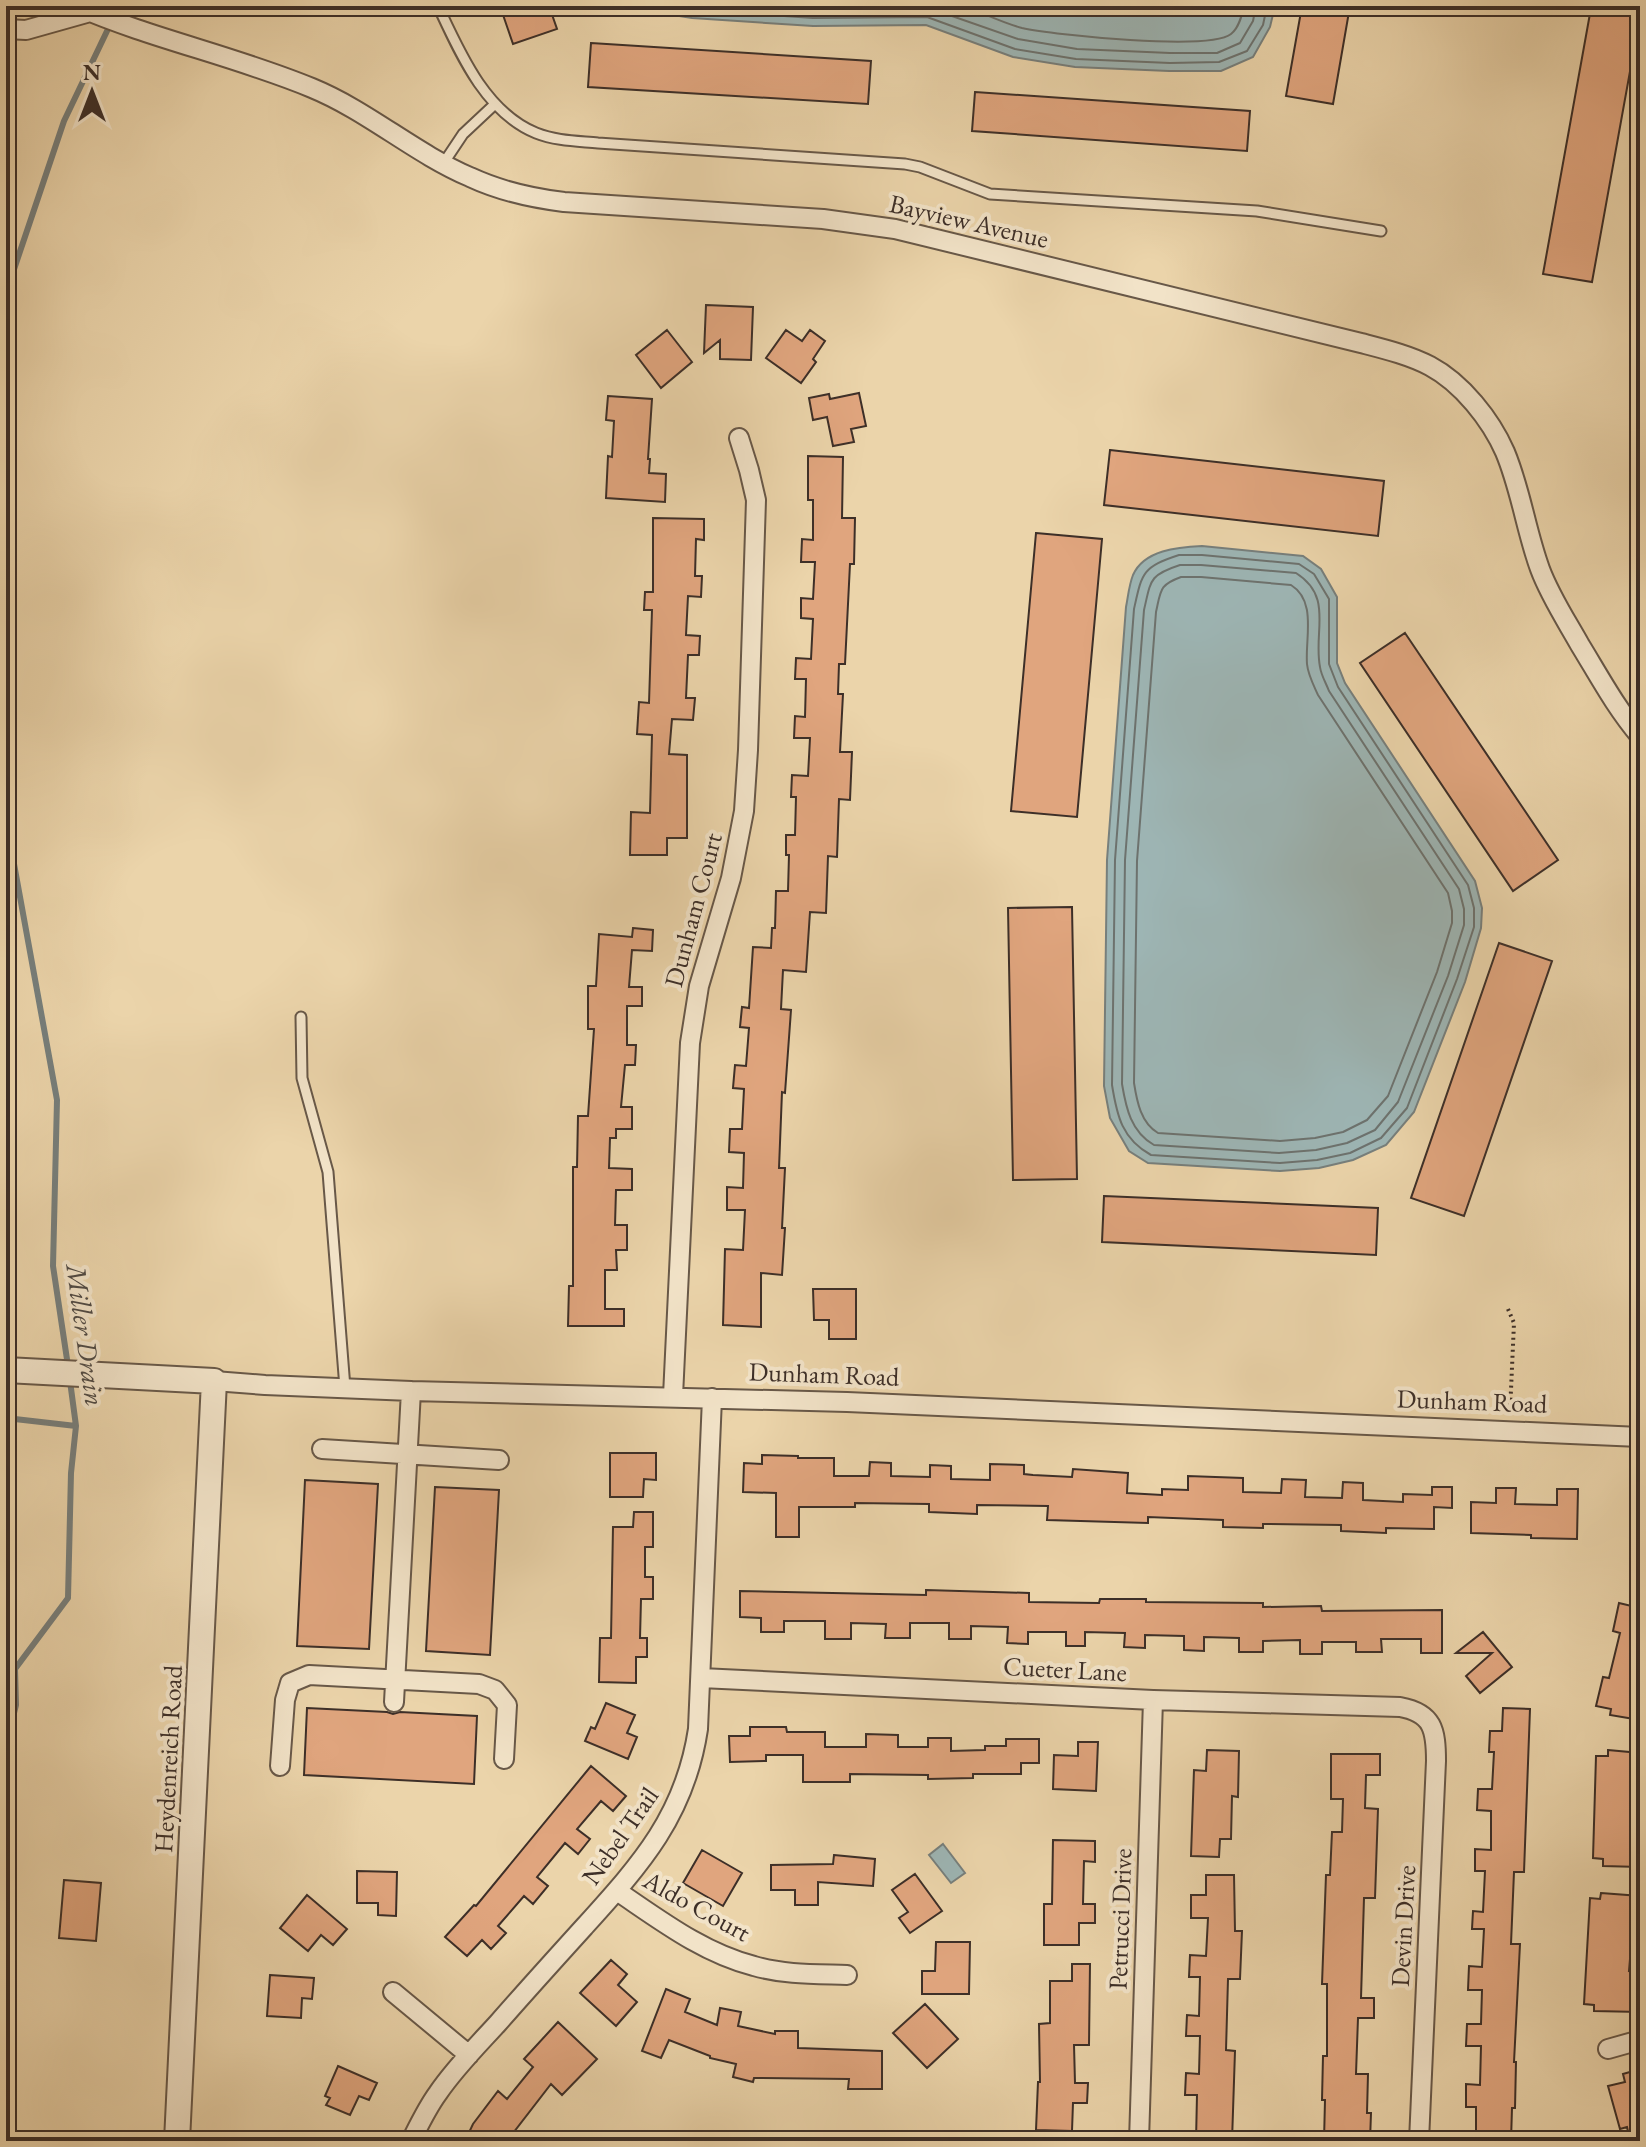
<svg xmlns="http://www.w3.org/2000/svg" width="1646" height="2147" font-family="'EB Garamond',serif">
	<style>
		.water { fill: #9db5b4; stroke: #777f7c; stroke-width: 2 }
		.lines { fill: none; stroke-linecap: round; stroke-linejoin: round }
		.shore { stroke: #6d726e; stroke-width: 2 }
		.stream { stroke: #777f7c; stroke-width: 6 }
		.building { fill: #e0a57e; stroke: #3d2f28; stroke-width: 2 }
		.service-casing { stroke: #685848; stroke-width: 13 }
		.minor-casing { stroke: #685848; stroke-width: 22 }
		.tertiary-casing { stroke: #685848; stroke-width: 28 }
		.path { stroke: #3d2f28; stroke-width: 4; stroke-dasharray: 2 4; stroke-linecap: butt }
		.service { stroke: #f2e3c8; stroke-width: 9 }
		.minor { stroke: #f2e3c8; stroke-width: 18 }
		.tertiary { stroke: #f2e3c8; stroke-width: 24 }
		.labels { text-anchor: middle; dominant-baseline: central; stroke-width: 8; stroke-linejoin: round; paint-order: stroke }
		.street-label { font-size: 26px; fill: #3d2f28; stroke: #f2e3c8 }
		.water-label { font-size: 28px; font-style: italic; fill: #504a44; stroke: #f2e3c8 }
	</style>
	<rect width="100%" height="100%" fill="#ebd4aa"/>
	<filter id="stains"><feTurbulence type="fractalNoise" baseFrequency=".0025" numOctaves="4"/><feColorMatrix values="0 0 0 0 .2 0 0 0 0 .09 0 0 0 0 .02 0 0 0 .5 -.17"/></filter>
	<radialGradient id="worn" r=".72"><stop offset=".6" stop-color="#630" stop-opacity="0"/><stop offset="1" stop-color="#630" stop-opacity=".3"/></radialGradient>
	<path class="water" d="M 616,6 L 1275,6 L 1270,27 L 1253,57 L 1221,71 L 1169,71 L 1075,67 L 1013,57 L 926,25 L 813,26 L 692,18 Z
		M 1202,546 L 1303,556 L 1321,569 L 1337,597 L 1337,663 L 1345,683 L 1475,881 L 1482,908 L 1481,928 L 1465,982 L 1414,1112 L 1386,1145 L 1353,1160 L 1319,1168 L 1280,1171 L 1148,1163 L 1129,1151 L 1110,1118 L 1104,1086 L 1107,860 L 1126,607 C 1128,597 1129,585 1133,575 C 1144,550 1178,547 1202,546 Z
		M 943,1844 L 965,1873 L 951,1883 L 929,1855 Z"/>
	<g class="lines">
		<path class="shore" d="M 665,6 L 693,10 L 813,18 L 927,17 L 1015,49 L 1076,59 L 1170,63 L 1219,62 L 1247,51 L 1263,25 L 1267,6
			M 777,6 L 813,8 L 929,8 L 1018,39 L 1077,49 L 1170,53 L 1217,53 L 1240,43 L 1253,21 L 1256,6
			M 964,6 C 983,13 1003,23 1022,28 C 1053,35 1210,51 1231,34 C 1239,28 1242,15 1244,6
			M 1179,555 L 1202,555 L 1299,564 L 1314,574 L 1329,599 L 1329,664 L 1338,687 L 1468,885 L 1474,908 L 1474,927 L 1457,979 L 1407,1108 L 1381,1138 L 1350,1153 L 1317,1160 L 1280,1163 L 1151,1155 C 1122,1139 1117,1116 1112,1085 L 1115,860 L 1134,609 C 1142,573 1142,567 1179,555 Z
			M 1180,565 L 1201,565 L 1296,573 C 1334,597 1313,631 1320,667 C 1321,675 1326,683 1329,691 L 1459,889 L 1464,909 L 1464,925 L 1448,976 L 1398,1102 L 1375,1130 L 1347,1143 L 1316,1150 L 1279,1153 L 1154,1145 C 1131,1132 1126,1108 1122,1084 L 1125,860 L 1144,610 C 1151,580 1149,575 1180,565 Z
			M 1181,577 L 1201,577 L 1291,585 C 1317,601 1305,638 1307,664 C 1308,675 1314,686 1318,695 L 1448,893 L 1452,911 L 1452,923 L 1437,972 L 1388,1096 L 1367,1120 L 1343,1132 L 1315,1138 L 1280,1141 L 1158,1133 C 1141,1123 1137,1102 1134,1083 L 1137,861 L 1156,612 C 1161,590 1159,585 1181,577 Z"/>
		<path class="stream" d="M 6,293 L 64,121 L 119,6
			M 6,820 L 57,1100 L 53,1266 L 68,1366
			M 6,1418 L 76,1426
			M 6,1745 L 16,1705 L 15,1669 L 68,1598 L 71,1473 L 76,1426 L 70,1381"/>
	</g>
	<path class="building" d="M 500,6 L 549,6 L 557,29 L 513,44 Z
		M 1302,6 L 1350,6 L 1333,104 L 1286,96 Z
		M 1591,8 L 1640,16 L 1592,282 L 1543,274 Z
		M 591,43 L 871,61 L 868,104 L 588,87 Z
		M 975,92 L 1250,111 L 1247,151 L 972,131 Z
		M 706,305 L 753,307 L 751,360 L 720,359 L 720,340 L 704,353 Z
		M 667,330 L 692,362 L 661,388 L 636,355 Z
		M 786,330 L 802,341 L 810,330 L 825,341 L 813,359 L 816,362 L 801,383 L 766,358 Z
		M 859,393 L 866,426 L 851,429 L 854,442 L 833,446 L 827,417 L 813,420 L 809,398 L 829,394 L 830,399 Z
		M 608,396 L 652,399 L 648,459 L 650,459 L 649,473 L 666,474 L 665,502 L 606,498 L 608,456 L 612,457 L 614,421 L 606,420 Z
		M 1110,450 L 1384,481 L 1378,536 L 1104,505 Z
		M 808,456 L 843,457 L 842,518 L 855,518 L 854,564 L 850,564 L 845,664 L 839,664 L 838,694 L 843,694 L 840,752 L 852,752 L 850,800 L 839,799 L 837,857 L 828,856 L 826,913 L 810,912 L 806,972 L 783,970 L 781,1009 L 791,1010 L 785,1093 L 782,1092 L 779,1168 L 785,1168 L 782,1228 L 785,1228 L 782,1275 L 761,1273 L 761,1327 L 723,1325 L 725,1249 L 743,1250 L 745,1210 L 727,1210 L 727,1187 L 743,1188 L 744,1153 L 729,1152 L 730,1129 L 742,1129 L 744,1089 L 733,1088 L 735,1065 L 746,1066 L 749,1028 L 740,1027 L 742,1007 L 749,1008 L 753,947 L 771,948 L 772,928 L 775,928 L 776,891 L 788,891 L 789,855 L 786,855 L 786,835 L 795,835 L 796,797 L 791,797 L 792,775 L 808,776 L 810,738 L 794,738 L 795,716 L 805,717 L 806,679 L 795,679 L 796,658 L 811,659 L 813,619 L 801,618 L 801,598 L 813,599 L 815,562 L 801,562 L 802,539 L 813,540 L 813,500 L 808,500 Z
		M 653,518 L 704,519 L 704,540 L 696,539 L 695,576 L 702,576 L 701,597 L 688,596 L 686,635 L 700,636 L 699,655 L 688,655 L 686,698 L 695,698 L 693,720 L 672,719 L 669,754 L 687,755 L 687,838 L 667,838 L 667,855 L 630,855 L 631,812 L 650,813 L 652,735 L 637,734 L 639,702 L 649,703 L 652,610 L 644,610 L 645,592 L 653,592 Z
		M 1036,533 L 1102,539 L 1077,817 L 1011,811 Z
		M 1405,633 L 1558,860 L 1513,891 L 1360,663 Z
		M 1072,907 L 1077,1179 L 1013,1180 L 1008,908 Z
		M 633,928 L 653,930 L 652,951 L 632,950 L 629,987 L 642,987 L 642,1006 L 627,1006 L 627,1045 L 636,1045 L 635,1065 L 625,1065 L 621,1107 L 632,1107 L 632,1129 L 616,1129 L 616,1138 L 610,1138 L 609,1168 L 632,1169 L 632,1190 L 616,1190 L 615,1225 L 627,1225 L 627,1250 L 616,1250 L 617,1270 L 605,1270 L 605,1309 L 624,1309 L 624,1326 L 568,1326 L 569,1286 L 573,1286 L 573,1167 L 577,1167 L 578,1116 L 588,1116 L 594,1029 L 588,1029 L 588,986 L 596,986 L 599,934 L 632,937 Z
		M 1499,943 L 1552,961 L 1464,1216 L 1411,1198 Z
		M 1104,1196 L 1378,1208 L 1376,1255 L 1102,1242 Z
		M 813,1289 L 856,1289 L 856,1339 L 829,1339 L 829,1320 L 814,1320 Z
		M 610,1453 L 656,1453 L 656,1480 L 644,1479 L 643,1497 L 610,1497 Z
		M 762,1455 L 798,1456 L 798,1458 L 834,1458 L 834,1476 L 869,1476 L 870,1462 L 891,1463 L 891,1476 L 930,1477 L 930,1465 L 951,1466 L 951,1479 L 990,1480 L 990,1464 L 1024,1465 L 1024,1474 L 1033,1475 L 1072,1477 L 1073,1469 L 1128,1473 L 1127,1493 L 1162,1495 L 1162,1489 L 1188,1490 L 1188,1476 L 1243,1478 L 1243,1492 L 1281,1493 L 1282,1479 L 1306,1480 L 1305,1497 L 1342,1498 L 1343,1482 L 1363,1483 L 1363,1500 L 1403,1502 L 1403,1494 L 1432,1495 L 1432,1487 L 1452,1487 L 1452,1508 L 1434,1507 L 1434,1529 L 1386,1528 L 1386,1533 L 1341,1531 L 1341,1525 L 1263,1524 L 1263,1528 L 1223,1527 L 1223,1520 L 1148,1517 L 1148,1523 L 1047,1520 L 1048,1506 L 977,1505 L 977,1514 L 929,1512 L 929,1504 L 855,1503 L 855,1507 L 799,1507 L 799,1537 L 776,1537 L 776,1493 L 743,1492 L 744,1463 L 762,1464 Z
		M 305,1480 L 378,1484 L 369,1649 L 297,1646 Z
		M 435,1487 L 499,1490 L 490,1655 L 426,1651 Z
		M 1496,1488 L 1516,1488 L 1515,1504 L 1557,1505 L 1557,1489 L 1578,1489 L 1577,1539 L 1531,1538 L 1531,1535 L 1471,1533 L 1471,1502 L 1496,1503 Z
		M 634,1512 L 653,1512 L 653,1547 L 645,1547 L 645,1577 L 653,1577 L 653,1599 L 641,1599 L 640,1638 L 647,1638 L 647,1657 L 636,1657 L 636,1683 L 599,1682 L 600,1638 L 611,1638 L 613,1527 L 633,1527 Z
		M 926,1590 L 1029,1593 L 1029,1602 L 1099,1603 L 1100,1599 L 1146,1599 L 1146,1602 L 1263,1603 L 1263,1607 L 1321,1606 L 1322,1611 L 1442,1610 L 1442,1653 L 1421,1653 L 1421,1639 L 1381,1639 L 1382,1652 L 1356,1652 L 1356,1642 L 1322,1642 L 1322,1654 L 1300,1654 L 1300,1640 L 1263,1641 L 1263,1652 L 1239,1652 L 1239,1638 L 1204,1637 L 1204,1651 L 1184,1650 L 1184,1636 L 1145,1635 L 1145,1648 L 1124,1647 L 1125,1633 L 1085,1632 L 1085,1646 L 1066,1646 L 1066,1632 L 1028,1632 L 1028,1644 L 1007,1643 L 1008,1627 L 971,1626 L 971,1639 L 949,1639 L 949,1623 L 910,1623 L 910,1638 L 885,1638 L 886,1624 L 851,1623 L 851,1639 L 825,1639 L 825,1621 L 784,1621 L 784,1632 L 761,1632 L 761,1618 L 740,1617 L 740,1591 L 926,1595 Z
		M 1619,1603 L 1640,1608 L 1640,1720 L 1610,1715 L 1611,1709 L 1596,1706 L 1603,1677 L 1609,1678 L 1620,1633 L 1613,1631 Z
		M 1483,1632 L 1512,1667 L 1480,1693 L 1466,1676 L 1492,1653 L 1456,1653 Z
		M 606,1703 L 635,1715 L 627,1733 L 637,1737 L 628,1759 L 585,1741 L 591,1727 L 595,1729 Z
		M 307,1708 L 387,1712 L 393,1714 L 400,1712 L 477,1716 L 474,1784 L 304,1775 Z
		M 1503,1708 L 1530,1709 L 1524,1872 L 1514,1872 L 1511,1944 L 1520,1944 L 1514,2062 L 1516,2062 L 1515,2108 L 1512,2108 L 1511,2141 L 1476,2141 L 1476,2107 L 1466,2107 L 1466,2084 L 1480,2085 L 1481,2046 L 1466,2046 L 1467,2024 L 1481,2024 L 1482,1990 L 1468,1990 L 1469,1966 L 1482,1967 L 1484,1929 L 1472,1929 L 1473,1911 L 1483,1912 L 1485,1871 L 1475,1871 L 1475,1849 L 1491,1850 L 1491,1811 L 1477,1810 L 1478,1789 L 1492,1789 L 1494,1752 L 1489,1752 L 1490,1731 L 1502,1731 Z
		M 750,1727 L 786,1727 L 787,1732 L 825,1732 L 825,1747 L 866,1747 L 866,1734 L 898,1735 L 898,1747 L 928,1747 L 928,1738 L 951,1738 L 951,1751 L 985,1750 L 985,1746 L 1006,1746 L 1006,1739 L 1039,1739 L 1039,1763 L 1021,1763 L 1021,1774 L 973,1774 L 973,1778 L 928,1779 L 928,1775 L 850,1774 L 850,1782 L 803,1782 L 803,1755 L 766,1755 L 766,1761 L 730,1762 L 729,1736 L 750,1736 Z
		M 1078,1742 L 1098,1742 L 1096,1791 L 1053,1789 L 1054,1755 L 1078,1756 Z
		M 1207,1750 L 1239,1751 L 1238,1797 L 1232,1796 L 1231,1839 L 1220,1839 L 1219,1857 L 1191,1856 L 1194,1770 L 1206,1771 Z
		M 1608,1750 L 1640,1753 L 1640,1867 L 1603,1866 L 1603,1859 L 1593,1858 L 1596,1756 L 1608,1756 Z
		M 1331,1754 L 1380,1754 L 1380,1775 L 1366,1775 L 1365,1808 L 1378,1809 L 1375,1898 L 1364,1898 L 1361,1998 L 1374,1998 L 1374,2018 L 1358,2018 L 1356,2074 L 1368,2074 L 1367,2113 L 1371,2113 L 1370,2141 L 1324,2141 L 1325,2100 L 1322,2100 L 1323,2056 L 1327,2056 L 1327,1984 L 1322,1984 L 1326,1875 L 1330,1875 L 1332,1832 L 1342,1832 L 1343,1799 L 1331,1799 Z
		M 591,1766 L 626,1796 L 613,1811 L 601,1801 L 577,1829 L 590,1839 L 578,1854 L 565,1843 L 537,1877 L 548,1886 L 533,1904 L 524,1896 L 498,1926 L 506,1933 L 491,1949 L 482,1940 L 467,1956 L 445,1937 L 474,1905 L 476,1906 Z
		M 1053,1840 L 1095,1841 L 1095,1862 L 1084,1861 L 1083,1904 L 1095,1904 L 1095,1923 L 1079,1923 L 1079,1945 L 1044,1945 L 1044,1904 L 1052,1904 Z
		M 702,1850 L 742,1873 L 723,1906 L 683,1883 Z
		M 834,1855 L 875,1859 L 873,1886 L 818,1882 L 818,1905 L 795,1905 L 795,1890 L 771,1890 L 771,1865 L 833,1864 Z
		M 357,1871 L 397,1872 L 396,1916 L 378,1915 L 378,1903 L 357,1903 Z
		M 915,1874 L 942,1911 L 910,1933 L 899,1918 L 908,1912 L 892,1890 Z
		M 1206,1875 L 1234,1875 L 1235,1931 L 1242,1931 L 1240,1979 L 1228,1979 L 1226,2050 L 1235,2051 L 1232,2141 L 1196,2141 L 1197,2095 L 1185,2095 L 1186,2073 L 1199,2074 L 1200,2036 L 1186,2036 L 1187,2015 L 1199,2016 L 1200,1977 L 1189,1977 L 1190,1955 L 1206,1956 L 1208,1918 L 1191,1918 L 1191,1895 L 1206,1895 Z
		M 64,1880 L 101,1883 L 96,1941 L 59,1938 Z
		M 1601,1893 L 1640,1896 L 1640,1935 L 1632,1935 L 1629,1971 L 1640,1972 L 1640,2012 L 1594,2011 L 1594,2005 L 1584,2004 L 1590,1898 L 1600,1899 Z
		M 307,1895 L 347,1929 L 333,1945 L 321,1935 L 308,1951 L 280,1928 Z
		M 936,1942 L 970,1942 L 969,1994 L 922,1994 L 922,1971 L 935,1971 Z
		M 611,1960 L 627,1974 L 618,1985 L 637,2002 L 616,2026 L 580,1993 Z
		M 1072,1964 L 1090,1964 L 1089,2045 L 1074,2045 L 1075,2083 L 1088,2083 L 1087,2103 L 1073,2103 L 1072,2131 L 1036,2130 L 1038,2082 L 1040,2082 L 1039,2024 L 1050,2023 L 1050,1981 L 1072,1981 Z
		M 270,1975 L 314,1978 L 312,1999 L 302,1998 L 301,2018 L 267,2016 Z
		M 666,1989 L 690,1999 L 685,2012 L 717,2025 L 720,2008 L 741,2012 L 738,2026 L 775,2034 L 775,2031 L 798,2031 L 798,2048 L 882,2051 L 882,2089 L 848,2089 L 849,2079 L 754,2078 L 753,2082 L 733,2077 L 736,2064 L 710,2058 L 710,2056 L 669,2040 L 661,2058 L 642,2051 Z
		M 925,2004 L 958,2039 L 927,2068 L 893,2033 Z
		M 558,2022 L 597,2059 L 562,2095 L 551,2084 L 507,2141 L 465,2141 L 473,2124 L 498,2091 L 507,2099 L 533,2067 L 524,2059 Z
		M 338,2066 L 377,2083 L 369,2100 L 359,2096 L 350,2115 L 326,2105 L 330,2098 L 325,2096 Z
		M 1640,2069 L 1640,2141 L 1630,2141 L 1627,2127 L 1620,2129 L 1608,2086 L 1625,2082 L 1623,2074 Z"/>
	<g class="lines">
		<defs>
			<path id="service" d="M 438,6 C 460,53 485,112 536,133 C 556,141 577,141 598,143 L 905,164 L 920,167 L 990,194 L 1257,211 L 1381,231
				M 443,164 L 463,134 L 495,104
				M 301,1017 L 302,1078 L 328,1172 L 345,1388"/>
			<path id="minor" d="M 76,6 C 152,39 235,56 312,88 C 368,111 414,153 470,177 C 500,191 531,198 564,202 L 823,219 L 895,229 L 1361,343 C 1384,349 1409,355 1430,366 C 1462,383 1491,420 1505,452 C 1521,490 1526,531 1540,569 C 1550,596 1566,620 1580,645 C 1599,676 1616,708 1640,736
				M 6,29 L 26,30 L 90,12
				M 214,1381 L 265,1385 L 411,1391 L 847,1402 L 1640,1437
				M 673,1396 L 690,1043 L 699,986 L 731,878 L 744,811 L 748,750 L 756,500 L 749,470 L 739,438
				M 322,1449 L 499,1460
				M 701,1678 L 1153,1700 L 1400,1707 C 1433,1713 1436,1730 1436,1761 L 1419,2141
				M 394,1702 L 411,1391
				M 280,1766 L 285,1700 L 290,1683 L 309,1675 L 479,1684 L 495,1690 L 507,1705 L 504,1759
				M 617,1891 C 660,1920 703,1953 754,1966 C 785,1975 816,1974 847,1975
				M 393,1992 L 469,2055
				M 1608,2049 L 1640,2040
				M 411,2141 C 419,2125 427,2108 438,2093 C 455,2068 477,2046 498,2023 C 526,1991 555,1959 584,1927 C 640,1865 685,1816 698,1729 L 712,1398
				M 1139,2141 L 1153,1700"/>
			<path id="tertiary" d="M 6,1370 L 214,1381 L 177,2141"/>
		</defs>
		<use href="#service" class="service-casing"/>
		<use href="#minor" class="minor-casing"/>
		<use href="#tertiary" class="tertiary-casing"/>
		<path class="path" d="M 1508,1309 L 1514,1323 L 1510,1412"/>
		<use href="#service" class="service"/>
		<use href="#minor" class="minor"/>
		<use href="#tertiary" class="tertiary"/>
	</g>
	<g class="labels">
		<g class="street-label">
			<text transform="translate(969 221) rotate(13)">Bayview Avenue</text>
			<text transform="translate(693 910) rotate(-75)">Dunham Court</text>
			<text transform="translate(824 1374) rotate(2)">Dunham Road</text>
			<text transform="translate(1472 1401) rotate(2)">Dunham Road</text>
			<text transform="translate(1065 1669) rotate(3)">Cueter Lane</text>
			<text transform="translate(168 1759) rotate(-87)">Heydenreich Road</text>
			<text transform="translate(620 1836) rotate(-55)">Nebel Trail</text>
			<text transform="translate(697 1906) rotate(29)">Aldo Court</text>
			<text transform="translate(1120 1919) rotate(-88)">Petrucci Drive</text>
			<text transform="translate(1403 1926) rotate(-87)">Devin Drive</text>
		</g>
		<g class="water-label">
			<text transform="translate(86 1335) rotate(82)">Miller Drain</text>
		</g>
	</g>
	<rect width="1646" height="2147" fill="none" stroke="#ebd4aa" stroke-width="32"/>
	<rect x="8" y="8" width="1630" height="2131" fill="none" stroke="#3d2f28" stroke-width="4"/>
	<rect x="16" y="16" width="1614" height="2115" fill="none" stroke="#3d2f28" stroke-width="2"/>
	<g transform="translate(92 92)" stroke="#f2e3c8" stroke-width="6" paint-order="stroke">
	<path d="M0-6L14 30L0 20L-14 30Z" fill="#3d2f28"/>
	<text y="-12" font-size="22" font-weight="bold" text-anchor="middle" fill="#3d2f28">N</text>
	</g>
	<rect width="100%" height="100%" filter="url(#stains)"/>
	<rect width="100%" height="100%" fill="url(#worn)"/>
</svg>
